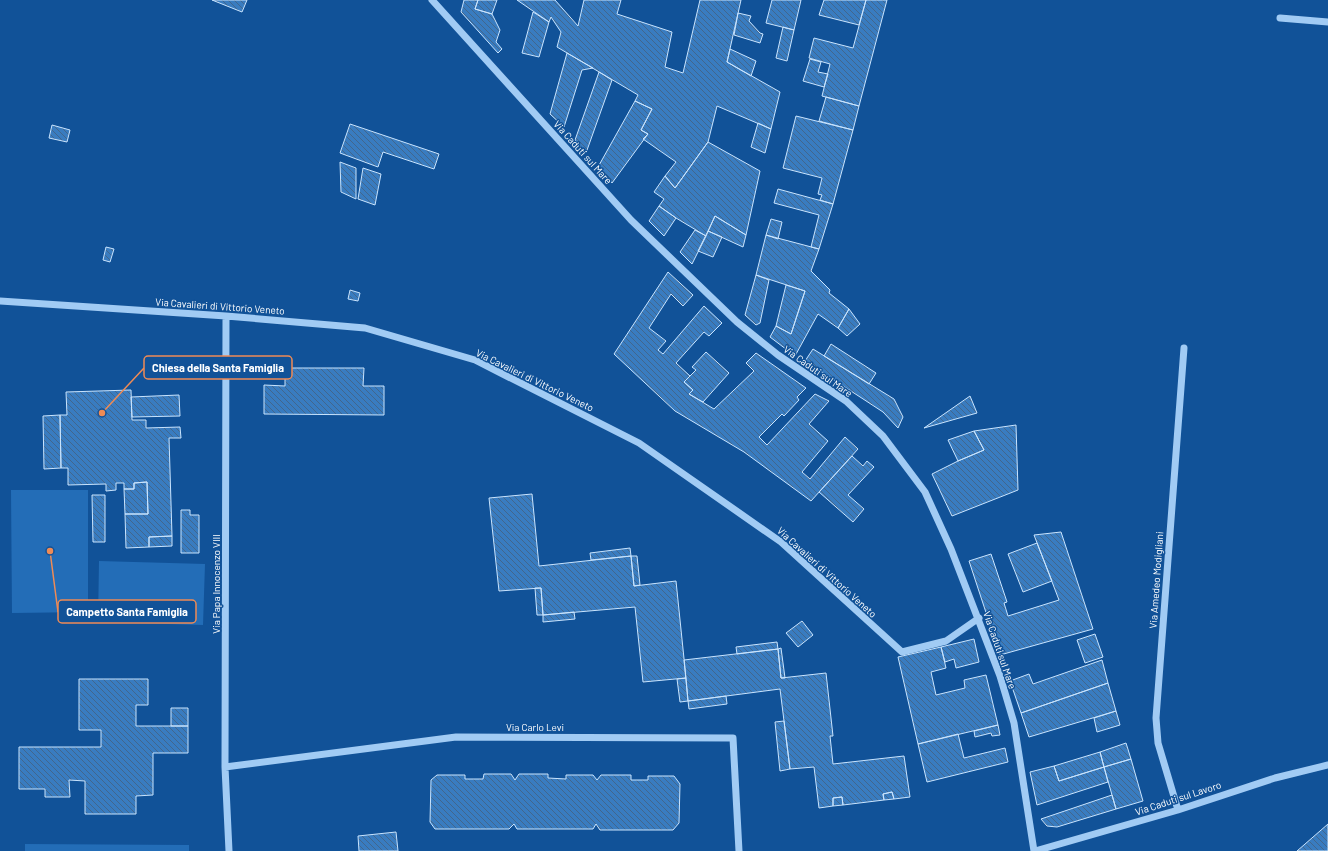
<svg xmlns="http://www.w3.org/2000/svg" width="1328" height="851" font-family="Barlow,sans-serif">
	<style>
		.green { fill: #236db7 }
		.building { fill: url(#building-back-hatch); stroke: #c9e4fe }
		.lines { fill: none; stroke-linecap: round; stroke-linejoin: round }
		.minor { stroke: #a1cbf4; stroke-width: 7 }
		.labels { text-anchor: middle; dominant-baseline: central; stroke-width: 3; stroke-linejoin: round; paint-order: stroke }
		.street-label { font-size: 10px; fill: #fff; stroke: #115298 }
		.leader { fill: none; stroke: #ef8b55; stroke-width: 1.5 }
		.callout-dot { fill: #ef8b55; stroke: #115298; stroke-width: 1.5 }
		.callout { fill: #115298; stroke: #ef8b55; stroke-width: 1.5 }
		.callout-label { font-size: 11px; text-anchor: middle; font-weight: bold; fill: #fff }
	</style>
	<defs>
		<pattern id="building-back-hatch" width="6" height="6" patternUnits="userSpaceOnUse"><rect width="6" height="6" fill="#397cc0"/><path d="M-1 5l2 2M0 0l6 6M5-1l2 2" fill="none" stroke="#42668c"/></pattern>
	</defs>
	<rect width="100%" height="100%" fill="#115298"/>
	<path class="green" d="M 11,490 L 88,490 L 88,612 L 12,613 Z
		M 99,561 L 205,564 L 203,625 L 98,622 Z
		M 25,844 L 189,845 L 189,851 L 25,851 Z"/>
	<path class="building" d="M 212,0 L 247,0 L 242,12 Z
		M 464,0 L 478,0 L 475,9 L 492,14 L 500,30 L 496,42 L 502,49 L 498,53 L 461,12 Z
		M 478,0 L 497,0 L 492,14 L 475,9 Z
		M 517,0 L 555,0 L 578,26 L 584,0 L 621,0 L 617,14 L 672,32 L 665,67 L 683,73 L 700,0 L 741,0 L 727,62 L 780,92 L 771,129 L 717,106 L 708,142 L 675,188 L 665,176 L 676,162 L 643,139 L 648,134 L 641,130 L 652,109 L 635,101 L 638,95 L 557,47 L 561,32 L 551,17 L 549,22 Z
		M 772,0 L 801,0 L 794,30 L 766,23 Z
		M 824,0 L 866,0 L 859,25 L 819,15 Z
		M 866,0 L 887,0 L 859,106 L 822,96 L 830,64 L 809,58 L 814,38 L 853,48 Z
		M 533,12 L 549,22 L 539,57 L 522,53 Z
		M 738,13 L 751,16 L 749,21 L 760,33 L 763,34 L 760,43 L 734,35 Z
		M 783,27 L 794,30 L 787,61 L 776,58 Z
		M 730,49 L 756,61 L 751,76 L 727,62 Z
		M 567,53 L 593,68 L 582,70 L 564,127 L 550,114 Z
		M 810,59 L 821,62 L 818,72 L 828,74 L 824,87 L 803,81 Z
		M 599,72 L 612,80 L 586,153 L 575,140 Z
		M 826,97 L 859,106 L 853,130 L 819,121 Z
		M 635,101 L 652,109 L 641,130 L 648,134 L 612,183 L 598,167 Z
		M 796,116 L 853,130 L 833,204 L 820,200 L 822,195 L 818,194 L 822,178 L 783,168 Z
		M 758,123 L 771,129 L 765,153 L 751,147 Z
		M 350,124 L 439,154 L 434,169 L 383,152 L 378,167 L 340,153 Z
		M 52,125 L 70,130 L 67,142 L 49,138 Z
		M 708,142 L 760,171 L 746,235 L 715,216 L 706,236 L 676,218 L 659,206 L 664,199 L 654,192 L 665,176 L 675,188 Z
		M 340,162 L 356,168 L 356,199 L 341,192 Z
		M 363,168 L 381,174 L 375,205 L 358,199 Z
		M 778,189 L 833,204 L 819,249 L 811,247 L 819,215 L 774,203 Z
		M 659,206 L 676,218 L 664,236 L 649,221 Z
		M 715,216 L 746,235 L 743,247 L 708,231 Z
		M 771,219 L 782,222 L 778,239 L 766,235 Z
		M 695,230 L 706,236 L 692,264 L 680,252 Z
		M 708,231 L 722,237 L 713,257 L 698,251 Z
		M 766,235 L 819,249 L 811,271 L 830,290 L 829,293 L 849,309 L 838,328 L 818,314 L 795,356 L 770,337 L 776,326 L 791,334 L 805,291 L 756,275 Z
		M 106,247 L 114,249 L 110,262 L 103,260 Z
		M 668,272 L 693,295 L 683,306 L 671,294 L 649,328 L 666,341 L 658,350 L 663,354 L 704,306 L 722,323 L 709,336 L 704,332 L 676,363 L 690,376 L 684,382 L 693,390 L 689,394 L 714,409 L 754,371 L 746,363 L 756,353 L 806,388 L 797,397 L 799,400 L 784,416 L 782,414 L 759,437 L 767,445 L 815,394 L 829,401 L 809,424 L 828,441 L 802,472 L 810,479 L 845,437 L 858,449 L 811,501 L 744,452 L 675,411 L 614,354 Z
		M 756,275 L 769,280 L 760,323 L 756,325 L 745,315 Z
		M 786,285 L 805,291 L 791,334 L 776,326 Z
		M 350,290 L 360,293 L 358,301 L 348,299 Z
		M 849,309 L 860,324 L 847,336 L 838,328 Z
		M 831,344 L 876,373 L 869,384 L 824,356 Z
		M 813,349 L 894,399 L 903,417 L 898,428 L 883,412 L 805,361 Z
		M 706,352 L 729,373 L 703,402 L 689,394 L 693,390 L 684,382 L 696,370 L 692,367 Z
		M 285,368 L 364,368 L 363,386 L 384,386 L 384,415 L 264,414 L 264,385 L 285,386 Z
		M 131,390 L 132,420 L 146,420 L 146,428 L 180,427 L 181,438 L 169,438 L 172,536 L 149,537 L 149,547 L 126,548 L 125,514 L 148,514 L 147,482 L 134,483 L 134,489 L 124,489 L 124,483 L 116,483 L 116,490 L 106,491 L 106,484 L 68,485 L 68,468 L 61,468 L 60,415 L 67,415 L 66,392 Z
		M 179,395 L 180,416 L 132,417 L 131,397 Z
		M 970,396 L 977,413 L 924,428 Z
		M 60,415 L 61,468 L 44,469 L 43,416 Z
		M 1016,425 L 1018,490 L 952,516 L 932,474 L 958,461 L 984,450 L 974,431 Z
		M 974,431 L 984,450 L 958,461 L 948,440 Z
		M 852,456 L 863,466 L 867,461 L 874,467 L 848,495 L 864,509 L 853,522 L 819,492 Z
		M 147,482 L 148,514 L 125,514 L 124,489 L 134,489 L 134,483 Z
		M 532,494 L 539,566 L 631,556 L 634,586 L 676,581 L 686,678 L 643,682 L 635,607 L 543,615 L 541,588 L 499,591 L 489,498 Z
		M 92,495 L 105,495 L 105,542 L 93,542 Z
		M 181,510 L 190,510 L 190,515 L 199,515 L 199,553 L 181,553 Z
		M 1061,532 L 1093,629 L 1000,655 L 969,561 L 991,554 L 1007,602 L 1004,603 L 1008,616 L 1059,600 L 1034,535 Z
		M 172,536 L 172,546 L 149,547 L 149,537 Z
		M 1037,543 L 1052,581 L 1023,592 L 1008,554 Z
		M 630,548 L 631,556 L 591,560 L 590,553 Z
		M 631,556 L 637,556 L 640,585 L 634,586 Z
		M 535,588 L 541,588 L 543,615 L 537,615 Z
		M 574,612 L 575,619 L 543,622 L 543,615 Z
		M 802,621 L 813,635 L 798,647 L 786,633 Z
		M 1095,634 L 1103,657 L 1085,663 L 1077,640 Z
		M 974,639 L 979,662 L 956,668 L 954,659 L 945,662 L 941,647 Z
		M 777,642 L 778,649 L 737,654 L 736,647 Z
		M 941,647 L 946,668 L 931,672 L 936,695 L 965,688 L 964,680 L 986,675 L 998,725 L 918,744 L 898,657 Z
		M 781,648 L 785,678 L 781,678 L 778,649 Z
		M 778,649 L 781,678 L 826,673 L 833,736 L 830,736 L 833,764 L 904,756 L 910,797 L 894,799 L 892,792 L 883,794 L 884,800 L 843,805 L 842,797 L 833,798 L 833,806 L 819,808 L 814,767 L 790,769 L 780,689 L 688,701 L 684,660 Z
		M 1102,660 L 1108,683 L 1021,713 L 1010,681 L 1029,674 L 1033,684 Z
		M 686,678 L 688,701 L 680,702 L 677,679 Z
		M 79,679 L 148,679 L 148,705 L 136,705 L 136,726 L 188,726 L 188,753 L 153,753 L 153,795 L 136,796 L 136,814 L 85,814 L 85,781 L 69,780 L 70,797 L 45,797 L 45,789 L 19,789 L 19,747 L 101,747 L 101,730 L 79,730 Z
		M 1108,683 L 1116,711 L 1029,737 L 1021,713 Z
		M 726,696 L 727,704 L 689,709 L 688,701 Z
		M 171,708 L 188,708 L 188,726 L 171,726 Z
		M 1116,711 L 1120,725 L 1097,732 L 1094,718 Z
		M 784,721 L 790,769 L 780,771 L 775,722 Z
		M 998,725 L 1000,735 L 992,736 L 991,733 L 975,737 L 974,731 Z
		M 958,734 L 964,758 L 1005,748 L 1008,762 L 927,782 L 918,744 Z
		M 1126,743 L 1131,759 L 1104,767 L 1100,752 Z
		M 1100,752 L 1104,767 L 1059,781 L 1054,766 Z
		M 1131,759 L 1143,801 L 1116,809 L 1104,767 Z
		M 1054,766 L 1059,781 L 1104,767 L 1108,782 L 1037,805 L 1030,772 Z
		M 484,774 L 511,774 L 515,780 L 519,774 L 548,774 L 548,778 L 566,779 L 566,775 L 593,775 L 597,780 L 601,775 L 631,775 L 631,780 L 648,780 L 648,776 L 674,776 L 680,784 L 679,823 L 673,830 L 600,830 L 596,824 L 593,829 L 517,829 L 514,824 L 509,829 L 435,829 L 430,822 L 431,780 L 437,775 L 465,775 L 465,779 L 483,779 Z
		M 892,792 L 894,799 L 884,800 L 883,794 Z
		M 1112,795 L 1116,809 L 1057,827 L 1047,826 L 1041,819 Z
		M 842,797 L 843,805 L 833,806 L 833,798 Z
		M 1328,824 L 1328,851 L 1297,851 Z
		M 396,832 L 398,851 L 359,851 L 358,836 Z"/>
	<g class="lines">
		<path class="minor" d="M 432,0 L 631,220 L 737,322 L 778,355 L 846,401 L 883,436 L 925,492 L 951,549 L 1000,676 L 1014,723 L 1034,851
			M 1280,18 L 1328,22
			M 0,301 L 226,316 L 365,328 L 475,360 L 639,443 L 781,542 L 902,652 L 946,641 L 979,618
			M 226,316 L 225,767 L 229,851
			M 225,767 L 456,737 L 733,738 L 739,851
			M 1178,810 L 1158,743 L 1156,718 L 1184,348
			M 1035,851 L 1178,810 L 1275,778 L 1328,765"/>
	</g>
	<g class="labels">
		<g class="street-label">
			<text transform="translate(583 152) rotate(48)">Via Caduti sul Mare</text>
			<text transform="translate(220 306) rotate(4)">Via Cavalieri di Vittorio Veneto</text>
			<text transform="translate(818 371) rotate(35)">Via Caduti sul Mare</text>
			<text transform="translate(535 380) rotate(26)">Via Cavalieri di Vittorio Veneto</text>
			<text transform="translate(827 572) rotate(42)">Via Cavalieri di Vittorio Veneto</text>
			<text transform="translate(1156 580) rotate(-86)">Via Amedeo Modigliani</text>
			<text transform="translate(216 584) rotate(-90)">Via Papa Innocenzo VIII</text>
			<text transform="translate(1000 650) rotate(71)">Via Caduti sul Mare</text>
			<text x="535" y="727">Via Carlo Levi</text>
			<text transform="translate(1178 798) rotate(-18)">Via Caduti sul Lavoro</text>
		</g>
	</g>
	<path class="leader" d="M102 413L144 368M50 551L58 612"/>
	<g class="callout-dot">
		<circle cx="102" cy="413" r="4"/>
		<circle cx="50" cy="551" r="4"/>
	</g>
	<g class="callout">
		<rect x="144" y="356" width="148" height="23" rx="4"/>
		<rect x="58" y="600" width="138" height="23" rx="4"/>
	</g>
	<g class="callout-label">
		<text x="218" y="372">Chiesa della Santa Famiglia</text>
		<text x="127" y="616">Campetto Santa Famiglia</text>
	</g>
</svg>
